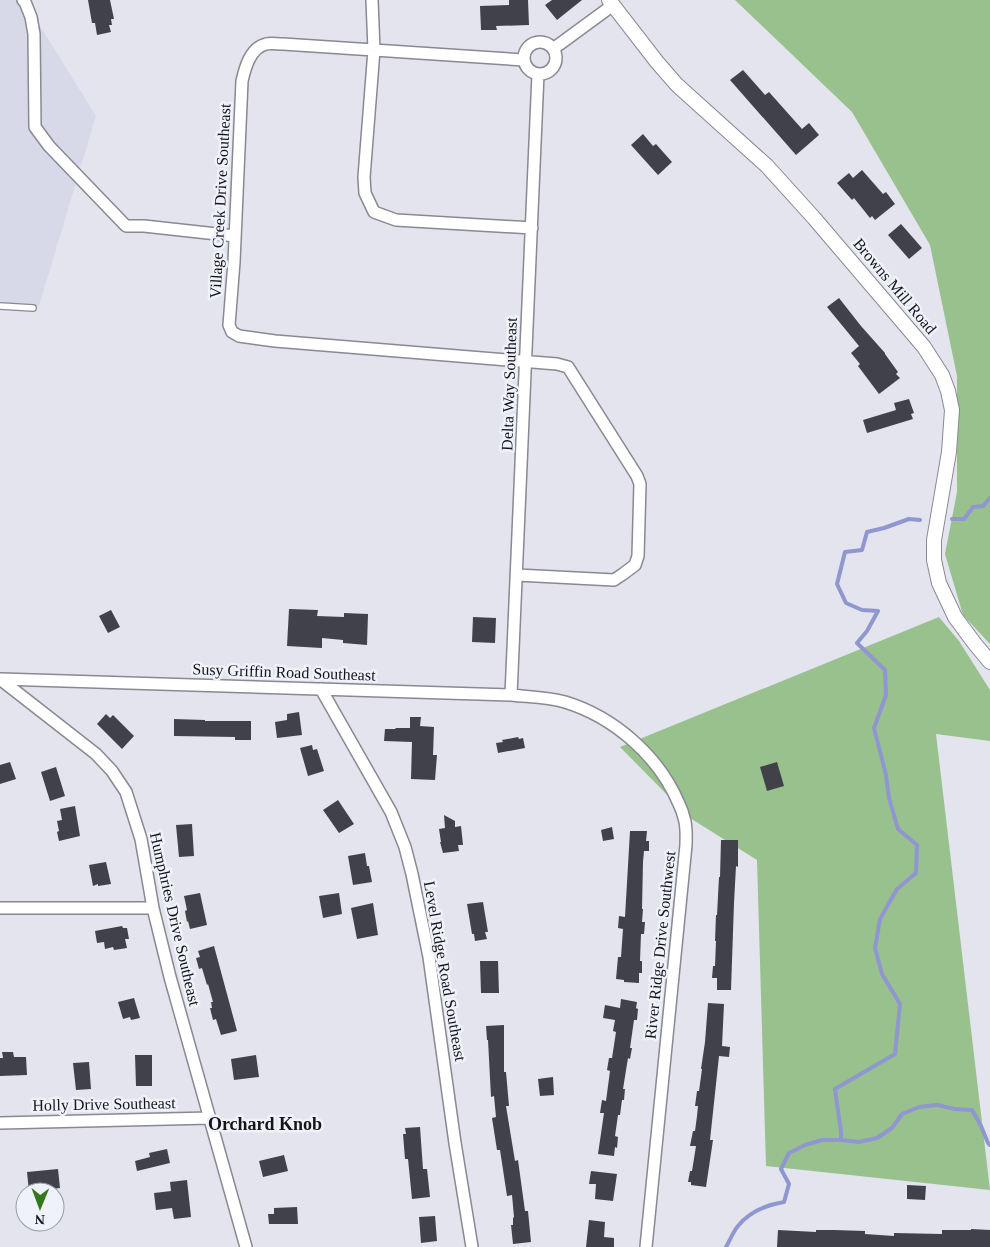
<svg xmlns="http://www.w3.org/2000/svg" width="990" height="1247" font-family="Georgia,serif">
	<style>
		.built { fill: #d7d9e9 }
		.forest { fill: #98c18d }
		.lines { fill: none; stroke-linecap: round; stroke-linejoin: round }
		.stream { stroke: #9096cf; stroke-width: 4 }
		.building { fill: #414249 }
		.service-casing { stroke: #888991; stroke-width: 8 }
		.minor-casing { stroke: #888991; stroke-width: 14 }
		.tertiary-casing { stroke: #888991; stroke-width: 16 }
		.service { stroke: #fff; stroke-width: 5.5 }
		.minor { stroke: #fff; stroke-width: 11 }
		.tertiary { stroke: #fff; stroke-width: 14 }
		.labels { text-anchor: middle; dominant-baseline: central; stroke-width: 5; stroke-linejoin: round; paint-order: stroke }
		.street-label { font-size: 16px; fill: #151518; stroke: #f0f2fb }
		.neighbourhood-label { font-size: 18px; font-weight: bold; fill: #151518; stroke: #f0f2fb }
	</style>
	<rect width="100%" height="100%" fill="#e3e4ed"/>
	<path class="built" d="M 0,0 L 24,0 L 96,116 L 39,306 L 0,305 Z"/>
	<path class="forest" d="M 735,0 L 990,0 L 990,644 L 963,615 L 945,554 L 957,492 L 957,376 L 930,245 L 852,112 Z
		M 939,617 L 959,641 L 990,690 L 990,741 L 936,734 L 990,1190 L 766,1166 L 757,860 L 690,818 L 620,747 Z"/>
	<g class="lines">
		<path class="stream" d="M 952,519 L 964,519 L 973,507 L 983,506 L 990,498
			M 841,1140 L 841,1132 L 835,1089 L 895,1054 L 900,1004 L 882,974 L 875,948 L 880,919 L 897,889 L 916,873 L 917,845 L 898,829 L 889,798 L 886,775 L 874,728 L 886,695 L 885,670 L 857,643 L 867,631 L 878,611 L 862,610 L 846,603 L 837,584 L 845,552 L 862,550 L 867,532 L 884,528 L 909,519 L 920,520
			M 726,1247 C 730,1240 733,1232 738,1226 C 750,1211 766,1205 784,1202 L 789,1184 L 781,1169 L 789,1153 L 805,1145 L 822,1140 L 841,1140 L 859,1142 L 877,1138 L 892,1128 L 902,1114 L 919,1107 L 937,1105 L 955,1109 L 972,1110 L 981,1126 L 988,1143 L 990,1145"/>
	</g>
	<path class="building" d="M 88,0 L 110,0 L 114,19 L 111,19 L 112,25 L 109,25 L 111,32 L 97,35 L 95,23 L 92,23 Z
		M 509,0 L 528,0 L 529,25 L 496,26 L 497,30 L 481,30 L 480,6 L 509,5 Z
		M 552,0 L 582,0 L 557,20 L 545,5 Z
		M 743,70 L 765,95 L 769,92 L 802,129 L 809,123 L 819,135 L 796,155 L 730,80 Z
		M 643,134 L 653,146 L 656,144 L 672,162 L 658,175 L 631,145 Z
		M 862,170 L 883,194 L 886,192 L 895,204 L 875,220 L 872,216 L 870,218 L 854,198 L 852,200 L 837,183 L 849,173 L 853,178 Z
		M 901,224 L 922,248 L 909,259 L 888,235 Z
		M 839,298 L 861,326 L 885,353 L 885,354 L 898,372 L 896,374 L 900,378 L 879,394 L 858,366 L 860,364 L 851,353 L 859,346 L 827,307 Z
		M 909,399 L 914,413 L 911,414 L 913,419 L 867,433 L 863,420 L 896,410 L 894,403 Z
		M 289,609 L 318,610 L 317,616 L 344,617 L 344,613 L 368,614 L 367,645 L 343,643 L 343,640 L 322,638 L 322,648 L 287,646 Z
		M 111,610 L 120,627 L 108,633 L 99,616 Z
		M 473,617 L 496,618 L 495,643 L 472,642 Z
		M 299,712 L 302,735 L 277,738 L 275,722 L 287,720 L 287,714 Z
		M 106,714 L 110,718 L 113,715 L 134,736 L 122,749 L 97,724 Z
		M 410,717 L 421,717 L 420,726 L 434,727 L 433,755 L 437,755 L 435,780 L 411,779 L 412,742 L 384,741 L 385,729 L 395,729 L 396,728 L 410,728 Z
		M 174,719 L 205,720 L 205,721 L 251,721 L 251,740 L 235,740 L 235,737 L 174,736 Z
		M 518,737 L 519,739 L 523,738 L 525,748 L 498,753 L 496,743 L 503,742 L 502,740 Z
		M 312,745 L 313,750 L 317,749 L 324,771 L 308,776 L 300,748 Z
		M 10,762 L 16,779 L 0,784 L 0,765 Z
		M 777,762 L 784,786 L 767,791 L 760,767 Z
		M 56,767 L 65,796 L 50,801 L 41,772 Z
		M 338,800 L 354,824 L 339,833 L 323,810 Z
		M 75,806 L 80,836 L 59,841 L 57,832 L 59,831 L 57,821 L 62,820 L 60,809 Z
		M 444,815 L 455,821 L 455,827 L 461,826 L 463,845 L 458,845 L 459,851 L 443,853 L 440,842 L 441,842 L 439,829 L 445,828 Z
		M 192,824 L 194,856 L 179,857 L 176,825 Z
		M 612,827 L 614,839 L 603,841 L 601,830 Z
		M 630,831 L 647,831 L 646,841 L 649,841 L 649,851 L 644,851 L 643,862 L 642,909 L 643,909 L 642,922 L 645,922 L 644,934 L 641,934 L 640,961 L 642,961 L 642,973 L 639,973 L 639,983 L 624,982 L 624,980 L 616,979 L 618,957 L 621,957 L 623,929 L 618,928 L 619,916 L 625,917 Z
		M 721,840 L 738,840 L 738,867 L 736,866 L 734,903 L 731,990 L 717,990 L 717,978 L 712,978 L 713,966 L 715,966 L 716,941 L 715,941 L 716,915 L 717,915 L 719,877 L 720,877 Z
		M 365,853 L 367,866 L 369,866 L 372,882 L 353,885 L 348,856 Z
		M 106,862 L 111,884 L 98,886 L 98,884 L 93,886 L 89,865 Z
		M 200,893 L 207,925 L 190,929 L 188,921 L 187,922 L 185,911 L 187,910 L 184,896 Z
		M 339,893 L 342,914 L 323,918 L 319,896 Z
		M 483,902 L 488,932 L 485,932 L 487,939 L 475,941 L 474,934 L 472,934 L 467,904 Z
		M 373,903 L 378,935 L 357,939 L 351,908 Z
		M 122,926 L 123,928 L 127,928 L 129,939 L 125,939 L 127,948 L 114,950 L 113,947 L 105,949 L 104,942 L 97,943 L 95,931 Z
		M 214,946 L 237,1031 L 221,1035 L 216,1019 L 213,1020 L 210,1008 L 212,1008 L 211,1002 L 213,1002 L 208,984 L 207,985 L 202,968 L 199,969 L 196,958 L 200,957 L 198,951 Z
		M 480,961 L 498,961 L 499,993 L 481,993 Z
		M 134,998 L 140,1018 L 131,1020 L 130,1017 L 123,1019 L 118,1002 Z
		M 621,999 L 637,1002 L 636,1008 L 638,1009 L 637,1020 L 634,1020 L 630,1048 L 632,1048 L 630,1059 L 628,1058 L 623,1089 L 625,1089 L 624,1100 L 622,1100 L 620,1115 L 618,1115 L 615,1136 L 618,1137 L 617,1148 L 615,1147 L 614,1156 L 598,1154 L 604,1113 L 600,1113 L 602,1100 L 606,1101 L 610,1071 L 607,1070 L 609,1058 L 612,1058 L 616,1032 L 613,1031 L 615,1020 L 603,1018 L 605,1005 L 620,1008 Z
		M 708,1003 L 724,1004 L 722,1046 L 730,1047 L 729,1057 L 719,1056 L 710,1140 L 713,1140 L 706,1187 L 691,1185 L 691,1182 L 688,1182 L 690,1171 L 692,1171 L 696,1146 L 690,1146 L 693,1131 L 695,1131 L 697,1116 L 698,1106 L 695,1106 L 697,1091 L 699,1091 L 702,1069 L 701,1069 L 705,1042 Z
		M 504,1025 L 504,1072 L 506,1072 L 509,1106 L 506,1106 L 515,1161 L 518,1160 L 525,1211 L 528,1211 L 531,1242 L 513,1244 L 511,1225 L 513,1225 L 513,1218 L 514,1217 L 512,1195 L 507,1196 L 500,1150 L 497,1150 L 492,1118 L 496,1117 L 494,1096 L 491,1097 L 488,1040 L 487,1040 L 486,1026 Z
		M 2,1052 L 13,1052 L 14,1057 L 26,1057 L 27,1075 L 0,1076 L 0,1058 L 3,1058 Z
		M 135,1055 L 152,1055 L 152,1086 L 136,1086 Z
		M 256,1055 L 259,1077 L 234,1080 L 231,1059 Z
		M 89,1062 L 91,1089 L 76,1090 L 73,1063 Z
		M 553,1077 L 554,1095 L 540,1096 L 538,1079 Z
		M 420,1127 L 423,1169 L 427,1169 L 430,1197 L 412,1199 L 408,1159 L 405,1159 L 403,1134 L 406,1134 L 405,1128 Z
		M 167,1149 L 170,1163 L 137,1171 L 135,1161 L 150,1157 L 149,1153 Z
		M 284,1155 L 288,1171 L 263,1177 L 259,1161 Z
		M 58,1169 L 60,1188 L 29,1192 L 27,1172 Z
		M 591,1171 L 617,1174 L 613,1201 L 595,1199 L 596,1184 L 589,1184 Z
		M 187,1180 L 191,1217 L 174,1219 L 172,1208 L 156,1210 L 154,1193 L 171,1191 L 170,1182 Z
		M 907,1185 L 926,1186 L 925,1200 L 907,1199 Z
		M 297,1207 L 298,1224 L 269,1224 L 268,1214 L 274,1214 L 274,1208 Z
		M 435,1216 L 437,1241 L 421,1243 L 419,1217 Z
		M 589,1220 L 605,1222 L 604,1237 L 614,1238 L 614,1247 L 586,1247 Z
		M 971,1229 L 990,1230 L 990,1247 L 777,1247 L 778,1230 L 816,1232 L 816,1230 L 834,1230 L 865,1231 L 865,1234 L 894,1236 L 894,1233 L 942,1234 L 942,1230 L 971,1230 Z"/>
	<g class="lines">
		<defs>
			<path id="service" d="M 0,306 L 33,308"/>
			<path id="minor" d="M 23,0 L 25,2 L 31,17 L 34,34 L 35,127 L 49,146 L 126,226 L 144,226 L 235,236
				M 372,0 L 374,50 L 364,177 L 365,193 L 374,212 L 396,220 L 532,228
				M524 58a16 16 0 1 1 32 0a16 16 0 1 1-32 0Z
				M 553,49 L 613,5
				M 517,575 L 614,580 L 623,574 L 635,565 L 638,556 L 640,484 L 637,476 L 568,367 L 557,364 L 275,341 L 239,336 L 232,332 L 229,325 L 234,262 L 242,81 C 245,68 250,48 266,44 C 271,43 277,44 283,44 L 524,60
				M 0,679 L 96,754 L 112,771 L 126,792 L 141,839 L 153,908 L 170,977 L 246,1247
				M 1,679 L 511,695 C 529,697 547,697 565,702 C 614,717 659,756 679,804 C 681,808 683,813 684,818 C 687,826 686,836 686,845 L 646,1247
				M 321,689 L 391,812 L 405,847 L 412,874 L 429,957 L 455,1143 L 472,1247
				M 511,695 L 538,74
				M 0,908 L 153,908
				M 0,1123 L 210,1118"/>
			<path id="tertiary" d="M 609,0 L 657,62 L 677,85 L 767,166 L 814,218 L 924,347 L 942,375 L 948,391 L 952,410 L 949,452 L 934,540 L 934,560 L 939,583 L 955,617 L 975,644 L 990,662"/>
		</defs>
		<use href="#service" class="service-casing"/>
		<use href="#minor" class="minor-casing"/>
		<use href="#tertiary" class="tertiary-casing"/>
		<use href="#service" class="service"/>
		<use href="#minor" class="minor"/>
		<use href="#tertiary" class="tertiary"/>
	</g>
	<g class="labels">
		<g class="street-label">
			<text transform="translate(220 201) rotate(-87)">Village Creek Drive Southeast</text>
			<text transform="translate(895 286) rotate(50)">Browns Mill Road</text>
			<text transform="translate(509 384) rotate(-88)">Delta Way Southeast</text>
			<text transform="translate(284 672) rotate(2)">Susy Griffin Road Southeast</text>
			<text transform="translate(175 919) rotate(77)">Humphries Drive Southeast</text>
			<text transform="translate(660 945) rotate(-84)">River Ridge Drive Southwest</text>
			<text transform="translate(445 971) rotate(80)">Level Ridge Road Southeast</text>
			<text transform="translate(104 1104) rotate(-1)">Holly Drive Southeast</text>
		</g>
		<g class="neighbourhood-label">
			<text x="265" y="1124">Orchard Knob</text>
		</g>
	</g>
	<g transform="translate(40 1207) rotate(181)"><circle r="24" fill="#f0f2fb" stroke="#989aa0"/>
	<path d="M0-4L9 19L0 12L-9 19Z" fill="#33791b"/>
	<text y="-8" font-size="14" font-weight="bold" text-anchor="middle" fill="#151518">N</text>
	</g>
</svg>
